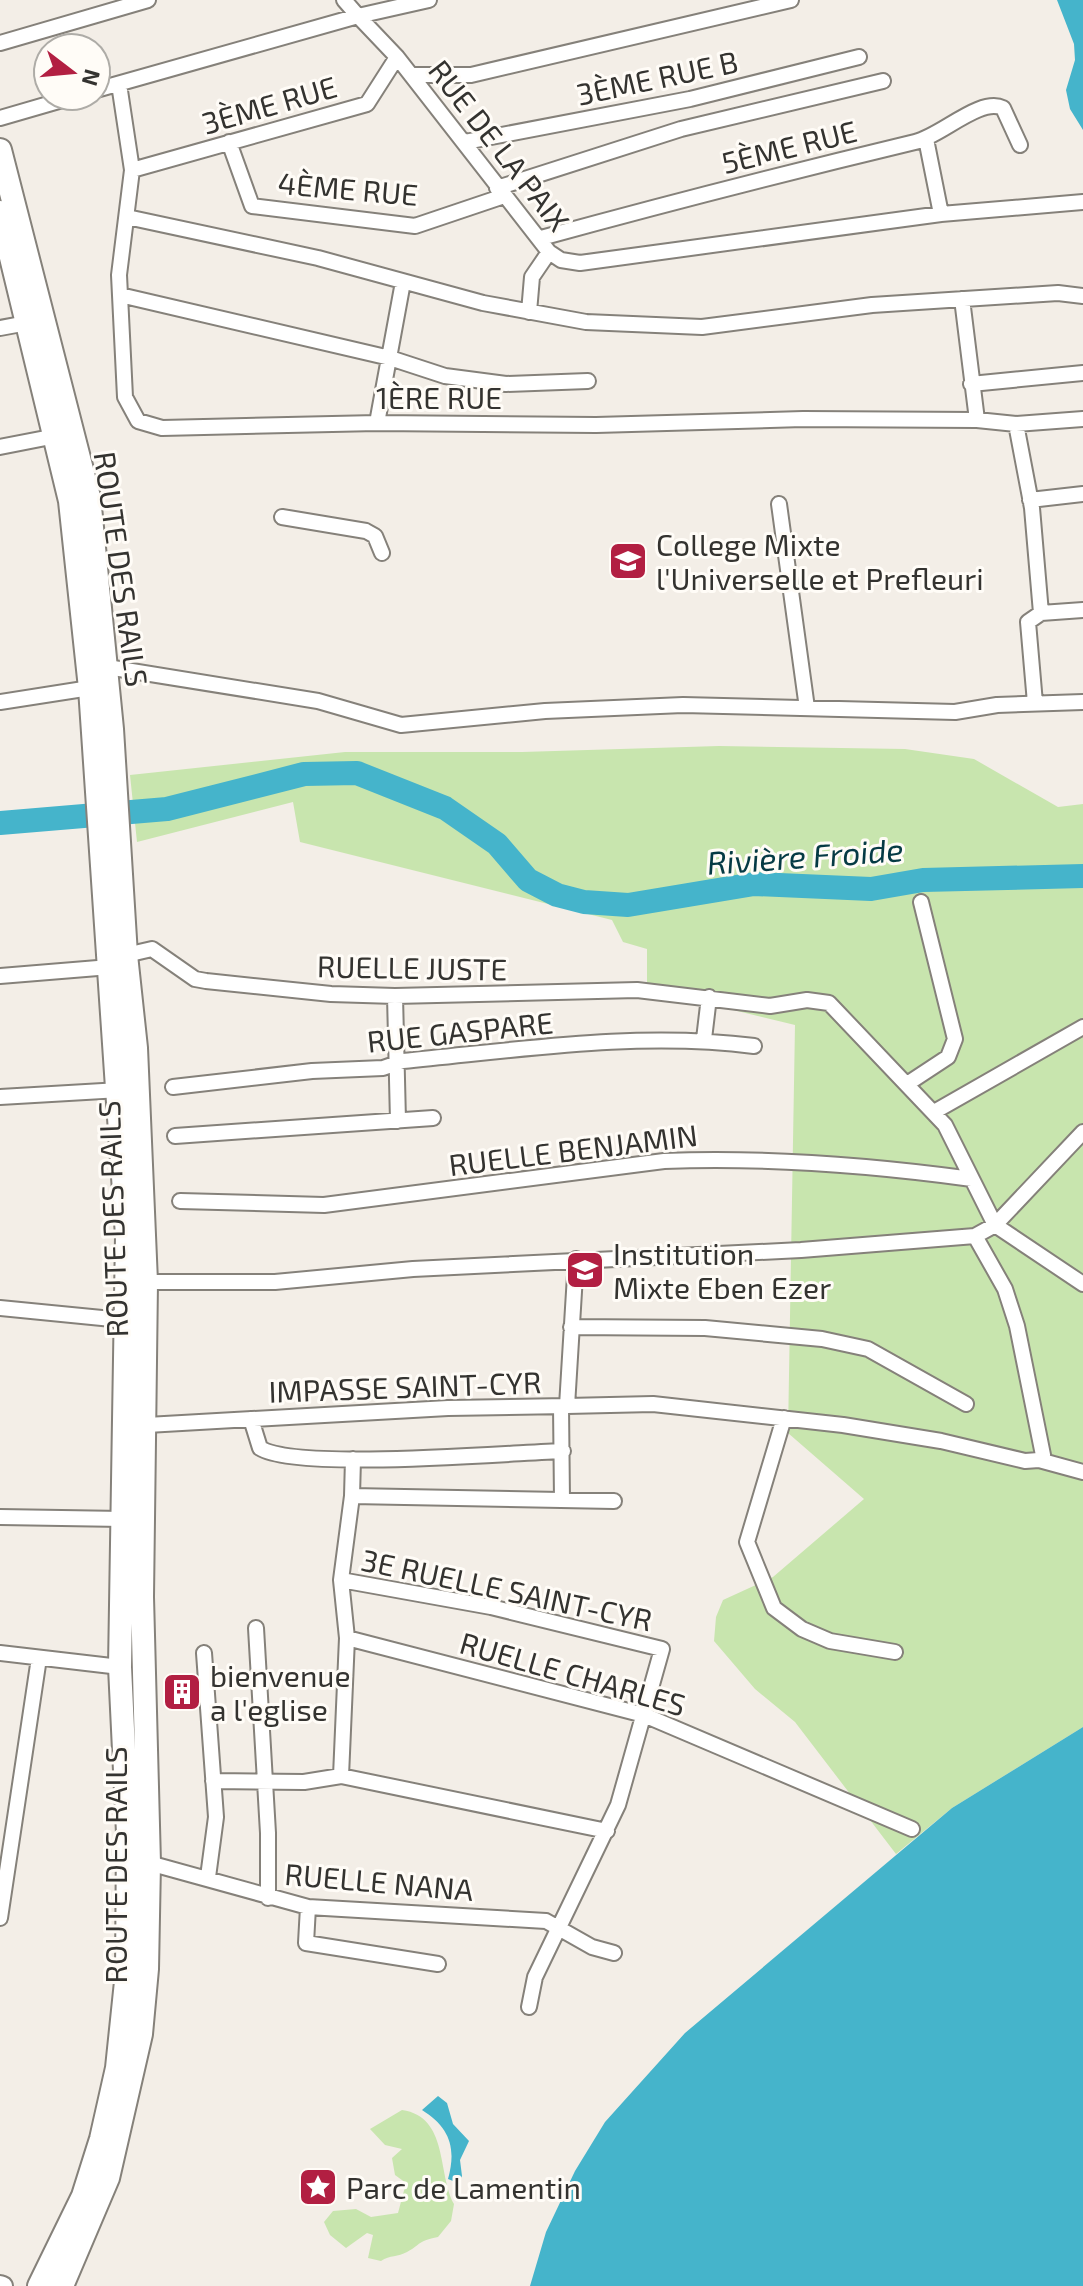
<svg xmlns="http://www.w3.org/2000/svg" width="1083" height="2286" font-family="'Exo 2',sans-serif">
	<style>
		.green { fill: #c8e5ae }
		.water { fill: #45b4cb }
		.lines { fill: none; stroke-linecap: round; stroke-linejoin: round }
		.river { stroke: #45b4cb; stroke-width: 24 }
		.minor-casing { stroke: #85817a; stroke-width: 18 }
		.tertiary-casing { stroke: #85817a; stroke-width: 22 }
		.primary-casing { stroke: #85817a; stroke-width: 26 }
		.minor { stroke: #fff; stroke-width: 14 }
		.tertiary { stroke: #fff; stroke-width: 18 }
		.primary { stroke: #fff; stroke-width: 22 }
		.labels { text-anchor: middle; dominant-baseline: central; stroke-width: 6; stroke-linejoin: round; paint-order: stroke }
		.street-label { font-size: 30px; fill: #343330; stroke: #fffcf7 }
		.poi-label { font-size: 30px; fill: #343330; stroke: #fffcf7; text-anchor: start }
		.water-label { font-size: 32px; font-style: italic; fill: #053a44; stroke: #fffcf7 }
	</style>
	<rect width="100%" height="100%" fill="#f3eee7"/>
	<path class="green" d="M 719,746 L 905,749 L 974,759 L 1058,807 L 1083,804 L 1083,1727 L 952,1808 L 896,1854 L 795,1722 L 755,1689 L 714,1641 L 716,1617 L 723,1600 L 773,1577 L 864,1499 L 788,1433 L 795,1025 L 647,989 L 647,949 L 623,942 L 612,920 L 300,842 L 293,802 L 137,842 L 130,775 L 345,752 L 522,752 Z
		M 402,2110 C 449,2117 437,2173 454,2204 L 451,2221 L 438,2237 C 417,2241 422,2244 407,2252 C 398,2257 390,2255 381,2261 L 368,2258 L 373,2235 L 367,2233 L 346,2248 L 330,2235 L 324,2222 L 333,2211 L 356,2209 L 371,2217 L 398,2213 L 406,2183 L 395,2175 L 392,2158 L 402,2149 L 385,2145 L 370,2129 Z"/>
	<path class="water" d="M 1057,0 L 1083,0 L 1083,130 L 1070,109 L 1066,90 L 1075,60 L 1074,44 Z
		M 1083,1727 L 1083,2286 L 530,2286 L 546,2232 L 575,2171 L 605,2122 L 685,2033 L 952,1808 Z
		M 438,2096 L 447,2103 L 453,2124 L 469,2141 L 460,2160 L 462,2176 L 458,2183 L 448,2179 C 457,2147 449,2127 422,2110 Z"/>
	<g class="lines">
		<path class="river" d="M 0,823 L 167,809 L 304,774 L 357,773 L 445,808 L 497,844 L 528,880 L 557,895 L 584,902 L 628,905 L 754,884 L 871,889 L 923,880 L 1083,876"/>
		<defs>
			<path id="minor" d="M 344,0 L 358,16 L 429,0
				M 0,43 L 148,0
				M 411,75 L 471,75 L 791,0
				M 119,84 L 132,170 L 119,275 L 125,397 L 138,421 L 162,428 L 377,423 L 596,425 L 803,419 L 977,420 L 1016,424 L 1083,419
				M 96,90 L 358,16 L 397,57 L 549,252 L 561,260 L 580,263 L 941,214 L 1083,202
				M 0,118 L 76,96
				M 926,139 L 941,214
				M 229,142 L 252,206 L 415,226 L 504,196
				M 465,142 L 690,99 L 859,57
				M 132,170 L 367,104 L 397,57
				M 497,188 L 681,129 L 883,81
				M 127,217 L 318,258 L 483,303 L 586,322 L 702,327 L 872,305 L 1058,293 L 1083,296
				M 541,238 C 665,204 790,172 915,142 C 941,136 980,97 1003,108 L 1020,145
				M 120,295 L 390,358 L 445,376 L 506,384 L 588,381
				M 962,299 L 977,420
				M 529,312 L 532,277 L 549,252
				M 0,328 L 27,323
				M 971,384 L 1083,373
				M 377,423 L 403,282
				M 1016,424 L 1032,508 L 1041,613
				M 0,447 L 56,436
				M 1030,500 L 1083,494
				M 779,504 L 807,708
				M 282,517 L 366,531 L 375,536 L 382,553
				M 107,667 L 318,701 L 401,725 L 545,711 L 683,705 L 955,712 L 997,705 L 1083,702
				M 0,702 L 90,688
				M 1035,703 L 1028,622 L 1041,613 L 1083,610
				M 126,955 L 152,949 L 195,979 L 206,981 L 331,994 L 395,996 L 637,990 L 770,1006 L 807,1000 L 829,1003 L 945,1125 L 995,1225 L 1083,1284
				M 0,976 L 110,967
				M 395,996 L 398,1121
				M 704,1039 L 709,997
				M 907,1084 L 948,1057 L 955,1039 L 921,902
				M 173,1087 L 312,1071 L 383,1068 L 403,1061 C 519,1050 638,1031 754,1046
				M 0,1097 L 120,1090
				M 934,1112 L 1083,1027
				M 175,1136 L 433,1118
				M 180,1201 L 324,1205 L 664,1161 C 768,1157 869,1165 972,1179
				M 146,1282 L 275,1282 L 413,1269 L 801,1250 L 975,1236 L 995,1225 L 1083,1132
				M 0,1308 L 112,1319 L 127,1312
				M 571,1327 L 705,1328 L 822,1339 L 868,1349 L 966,1404
				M 561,1406 L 562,1500
				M 567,1406 L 653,1404 L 843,1425 L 941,1441 L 1025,1461 L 1039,1460 L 1043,1455 L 1017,1326 L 1005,1289 L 975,1236
				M 784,1418 L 747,1542 L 774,1608 L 802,1629 L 830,1641 L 895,1652
				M 251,1419 L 260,1448 C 296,1471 508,1453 563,1451
				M 147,1425 L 448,1408 L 567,1406 L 576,1259
				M 1039,1460 L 1083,1472
				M 352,1496 L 614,1501
				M 0,1517 L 123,1519
				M 341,1580 L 491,1607 L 662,1649 L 618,1805 L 535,1977 L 529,2007
				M 256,1628 L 268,1833 L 268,1898
				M 347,1638 L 644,1715 L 912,1829
				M 0,1653 L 120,1667
				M 204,1653 L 216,1817 L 208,1877
				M 341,1776 L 347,1638 L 341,1580 L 352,1496 L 353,1459
				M 213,1781 L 304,1782 L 341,1776 L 607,1831
				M 149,1863 L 308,1907 L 546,1921 L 592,1947 L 614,1953
				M 308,1907 L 306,1943 L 438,1964
				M 0,1918 L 39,1658"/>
			<path id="tertiary" d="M 0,2285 L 3,2286"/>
			<path id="primary" d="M 0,150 L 89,497 L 112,729 L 126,955 L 136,1048 L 146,1282 L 142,1597 L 149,1863 L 147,1969 L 141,2034 L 108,2178 L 62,2286
				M 0,212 L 70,501 L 90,688 L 127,1236 L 120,1667 L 128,1833 L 127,1972 L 117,2068 L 101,2139 L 83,2196 L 39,2286"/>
		</defs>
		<use href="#minor" class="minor-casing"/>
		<use href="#tertiary" class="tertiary-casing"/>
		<use href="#primary" class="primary-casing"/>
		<use href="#minor" class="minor"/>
		<use href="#tertiary" class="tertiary"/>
		<use href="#primary" class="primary"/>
	</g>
	<defs>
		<symbol id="school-square" viewBox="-11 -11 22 22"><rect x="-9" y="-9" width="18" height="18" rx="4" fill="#b21f42" stroke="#fffcf7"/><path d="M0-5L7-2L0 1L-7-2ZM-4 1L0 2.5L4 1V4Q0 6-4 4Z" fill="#fff"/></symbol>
		<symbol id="building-square" viewBox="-11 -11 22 22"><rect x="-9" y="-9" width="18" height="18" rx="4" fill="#b21f42" stroke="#fffcf7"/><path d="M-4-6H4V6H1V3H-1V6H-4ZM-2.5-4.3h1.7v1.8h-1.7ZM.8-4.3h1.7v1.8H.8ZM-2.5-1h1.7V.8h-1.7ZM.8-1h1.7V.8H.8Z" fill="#fff"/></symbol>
		<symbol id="sight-square" viewBox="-11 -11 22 22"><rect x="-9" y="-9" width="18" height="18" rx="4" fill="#b21f42" stroke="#fffcf7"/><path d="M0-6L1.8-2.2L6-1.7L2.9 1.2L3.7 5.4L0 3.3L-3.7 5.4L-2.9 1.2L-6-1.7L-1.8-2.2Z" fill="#fff"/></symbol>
	</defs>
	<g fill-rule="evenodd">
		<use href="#school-square" x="606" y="539" width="44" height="44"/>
		<use href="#school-square" x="563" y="1248" width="44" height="44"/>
		<use href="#building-square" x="160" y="1670" width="44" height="44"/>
		<use href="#sight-square" x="296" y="2165" width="44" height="44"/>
	</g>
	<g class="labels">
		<g class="street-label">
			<text transform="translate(657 77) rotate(-12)">3ÈME RUE B</text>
			<text transform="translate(269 104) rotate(-16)">3ÈME RUE</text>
			<text transform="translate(500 145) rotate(52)">RUE DE LA PAIX</text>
			<text transform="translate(789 146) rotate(-14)">5ÈME RUE</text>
			<text transform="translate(348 188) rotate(5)">4ÈME RUE</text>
			<text x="439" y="397">1ÈRE RUE</text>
			<text transform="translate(122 569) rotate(82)">ROUTE DES RAILS</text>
			<text transform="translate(412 967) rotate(1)">RUELLE JUSTE</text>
			<text transform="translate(460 1031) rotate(-6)">RUE GASPARE</text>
			<text transform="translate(573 1149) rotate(-7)">RUELLE BENJAMIN</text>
			<text transform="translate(112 1219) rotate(-92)">ROUTE DES RAILS</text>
			<text transform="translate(405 1386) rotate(-2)">IMPASSE SAINT-CYR</text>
			<text transform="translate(507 1589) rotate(12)">3E RUELLE SAINT-CYR</text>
			<text transform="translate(573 1673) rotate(16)">RUELLE CHARLES</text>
			<text transform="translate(115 1865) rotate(-90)">ROUTE DES RAILS</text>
			<text transform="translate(379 1881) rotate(5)">RUELLE NANA</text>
		</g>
		<g class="poi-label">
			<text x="656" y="544">College Mixte<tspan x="656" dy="34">l'Universelle et Prefleuri</tspan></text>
			<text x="613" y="1253">Institution<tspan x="613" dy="34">Mixte Eben Ezer</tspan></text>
			<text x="210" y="1675">bienvenue<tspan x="210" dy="34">a l'eglise</tspan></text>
			<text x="346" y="2187">Parc de Lamentin</text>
		</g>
		<g class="water-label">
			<text transform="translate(805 855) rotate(-4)">Rivière Froide</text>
		</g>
	</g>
	<g transform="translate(72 72) rotate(106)"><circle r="38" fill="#fffcf7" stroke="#aeaca7" stroke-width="2"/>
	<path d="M0-6L14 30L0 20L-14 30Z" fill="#b21f42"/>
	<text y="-12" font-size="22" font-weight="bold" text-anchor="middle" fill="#343330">N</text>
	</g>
</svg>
